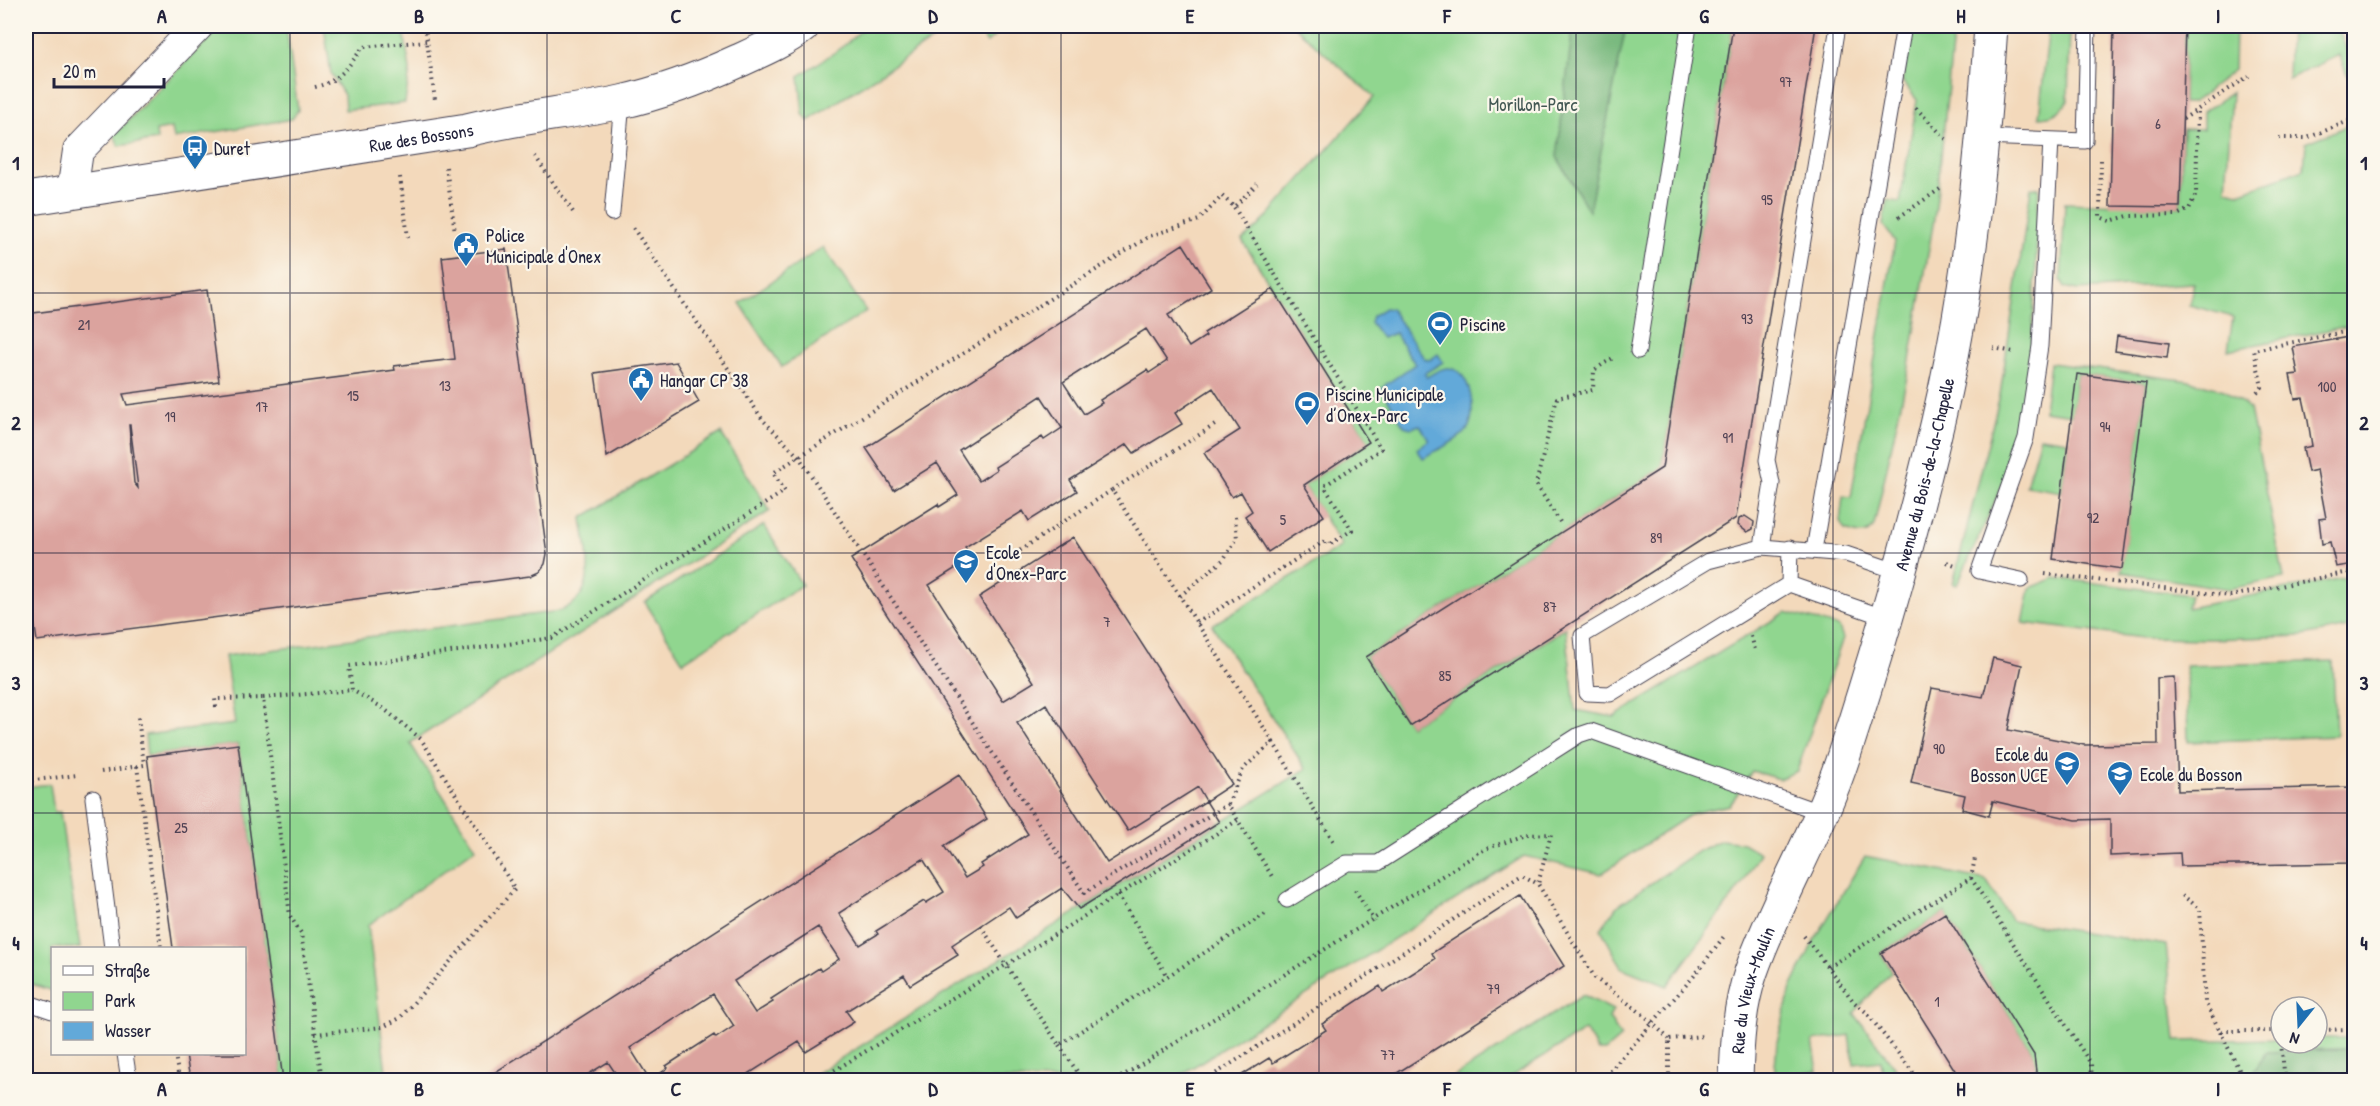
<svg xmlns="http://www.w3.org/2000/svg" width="2380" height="1106" font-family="'Patrick Hand',sans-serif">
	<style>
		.green { fill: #90d68f; stroke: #597c65; stroke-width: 1.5 }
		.forest { fill: #74b77a; stroke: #4b6c5a; stroke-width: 1.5 }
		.water { fill: #62a9d9; stroke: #42668a; stroke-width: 1.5 }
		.building { fill: #dba39e; fill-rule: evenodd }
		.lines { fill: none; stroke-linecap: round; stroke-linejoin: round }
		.service-casing { stroke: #413d4e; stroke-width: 17 }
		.minor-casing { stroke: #413d4e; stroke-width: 32 }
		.tertiary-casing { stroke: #413d4e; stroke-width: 35 }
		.path { stroke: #413d4e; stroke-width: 4; stroke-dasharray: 1.5 4.5; stroke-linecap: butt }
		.service { stroke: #fff; stroke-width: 15 }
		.minor { stroke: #fff; stroke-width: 30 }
		.tertiary { stroke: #fff; stroke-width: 33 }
		.grid { fill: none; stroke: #22223b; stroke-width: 1.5; stroke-opacity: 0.55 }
		.labels { text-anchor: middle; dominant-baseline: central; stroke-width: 4.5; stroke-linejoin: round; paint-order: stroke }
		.number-label { font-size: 15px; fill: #504254 }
		.park-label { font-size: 18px; fill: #435854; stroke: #fbf7ec }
		.street-label { font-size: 18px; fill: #22223b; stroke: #fbf7ec }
		.poi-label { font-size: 18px; fill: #22223b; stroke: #fbf7ec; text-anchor: start }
		.neatline { fill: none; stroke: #22223b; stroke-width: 2 }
		.grid-label { font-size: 20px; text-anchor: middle; font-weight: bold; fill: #22223b }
	</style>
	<rect width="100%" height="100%" fill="#fbf7ec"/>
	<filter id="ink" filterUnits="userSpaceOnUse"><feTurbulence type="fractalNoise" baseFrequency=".0167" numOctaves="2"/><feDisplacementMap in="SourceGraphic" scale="12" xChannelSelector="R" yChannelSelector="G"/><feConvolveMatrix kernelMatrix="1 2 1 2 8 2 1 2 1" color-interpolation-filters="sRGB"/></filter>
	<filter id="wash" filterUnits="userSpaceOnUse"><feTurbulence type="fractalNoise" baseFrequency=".008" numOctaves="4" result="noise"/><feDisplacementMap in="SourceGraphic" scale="24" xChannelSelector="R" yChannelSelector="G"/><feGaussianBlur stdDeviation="1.35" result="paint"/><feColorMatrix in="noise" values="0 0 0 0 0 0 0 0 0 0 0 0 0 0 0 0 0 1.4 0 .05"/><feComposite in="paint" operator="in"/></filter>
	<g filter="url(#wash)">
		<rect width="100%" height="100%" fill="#f3d9bb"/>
		<path class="green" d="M 221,26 L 286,26 L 298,110 L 292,119 L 174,139 L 172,128 L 156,131 L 157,140 L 119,146 L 114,135 Z
			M 324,26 L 403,26 L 410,70 L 405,103 L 345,110 L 344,95 L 331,74 Z
			M 866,26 L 954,26 L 808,121 L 803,114 L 799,76 L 841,48 Z
			M 975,26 L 1006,26 L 987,43 Z
			M 1294,26 L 1733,26 L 1662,468 L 1366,657 L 1410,726 L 1566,628 L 1575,710 L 1614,717 L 1786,612 L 1839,627 L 1843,638 L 1797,771 L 1779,779 L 1752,771 L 1730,805 L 1693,813 L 1601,874 L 1524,856 L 1173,1080 L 806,1080 L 1306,769 L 1212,625 L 1342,546 L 1304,485 L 1369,442 L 1242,240 L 1258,227 L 1374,97 Z
			M 1915,26 L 1954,26 L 1936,207 L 1908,372 L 1874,526 C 1867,538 1857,534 1845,530 L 1840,522 L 1843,496 L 1851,497 L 1895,241 L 1883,225 L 1887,200 L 1900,202 L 1917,100 L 1902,81 Z
			M 2049,26 L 2070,26 L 2068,101 C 2060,112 2053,117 2039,117 Z
			M 2185,26 L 2235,26 L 2234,70 L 2193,103 L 2183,103 Z
			M 2290,26 L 2337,26 L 2354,68 L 2354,91 L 2339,55 L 2288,79 Z
			M 2232,92 L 2226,190 L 2239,193 L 2304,169 L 2306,143 L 2354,123 L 2354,325 L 2228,350 L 2233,317 L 2189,305 L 2194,283 L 2078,290 L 2065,287 L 2061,279 L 2065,203 L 2180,207 L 2183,129 L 2203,129 L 2203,112 Z
			M 2031,188 L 2039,188 C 2035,266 2036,347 2020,424 C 2009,480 1980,533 1957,585 L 1953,584 L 2000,395 Z
			M 823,247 L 866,311 L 782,367 L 740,303 Z
			M 2050,363 L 2190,381 L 2224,390 L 2250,409 L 2284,578 L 2229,589 L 2121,572 L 2146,383 L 2077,374 L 2072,415 L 2044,411 Z
			M 721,433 L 770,511 L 410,743 L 476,848 L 368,925 L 387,1080 L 283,1080 L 238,744 L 147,756 L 145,735 L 235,724 L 225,656 L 560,611 C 565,608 572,605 576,601 C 597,580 585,543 582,518 Z
			M 2040,437 L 2068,441 L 2062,492 L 2026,486 Z
			M 764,525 L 802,585 L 683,662 L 645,602 Z
			M 2354,576 L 2354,626 L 2303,636 L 2211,639 L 2143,638 L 2023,623 L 2030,588 L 2055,578 L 2190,595 L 2187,608 Z
			M 2333,661 L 2336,736 L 2188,742 L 2186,666 Z
			M 50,784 L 54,812 L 60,812 L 80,948 L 52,948 L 52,991 L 26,982 L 26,787 Z
			M 1721,840 L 1743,843 L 1760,853 L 1742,884 L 1667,986 L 1622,968 L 1601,929 L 1616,907 L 1700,850 Z
			M 1865,856 L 1986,880 L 2012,921 L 2166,945 L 2176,1041 L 2281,1039 L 2281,1043 L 2317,1043 L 2317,1038 L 2346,1038 L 2346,1049 L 2287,1050 L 2250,1077 L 2251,1080 L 2037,1080 L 2034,1055 L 1945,913 L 1881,953 L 1892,971 L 1854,1013 L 1904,1080 L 1884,1080 L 1881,1061 L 1854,1064 L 1849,1035 L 1813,1041 L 1818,1071 L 1794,1074 L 1795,1080 L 1774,1080 L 1777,1042 L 1791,988 L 1815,939 Z
			M 1583,995 L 1613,1010 L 1609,1018 L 1621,1037 L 1605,1051 L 1598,1051 L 1585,1030 L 1506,1080 L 1449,1080 Z"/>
		<path class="forest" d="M 1573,26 L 1626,26 L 1589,211 L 1557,157 Z
			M 2354,1037 L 2354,1080 L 2251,1080 L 2250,1077 L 2267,1052 L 2346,1049 L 2346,1038 Z"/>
		<path class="water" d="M 1385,308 L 1391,309 L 1424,358 L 1430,360 L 1438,354 L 1443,362 L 1425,373 L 1427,377 C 1434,373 1440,368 1448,368 C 1471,368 1478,415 1467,430 C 1460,440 1435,451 1423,458 L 1417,449 L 1429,440 L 1420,425 L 1411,428 L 1404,426 L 1381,388 L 1415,364 L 1395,333 L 1382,338 L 1370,322 L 1372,316 Z"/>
		<g id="blocks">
			<path class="building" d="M 1733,26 L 1816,26 L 1736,518 L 1410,726 L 1366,657 L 1662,468 Z
				M 2114,26 L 2185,26 L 2180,207 L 2110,206 Z
				M 1183,244 L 1211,288 L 1168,315 L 1189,347 L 1206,336 L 1204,333 L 1273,289 L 1369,442 L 1304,485 L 1324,516 L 1268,552 L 1245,516 L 1252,511 L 1241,492 L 1232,497 L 1204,453 L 1240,430 L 1213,388 L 1175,413 L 1182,424 L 1134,453 L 1127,444 L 1070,480 L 1077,491 L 1029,521 L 1023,511 L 965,547 L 972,558 L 929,585 L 1003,701 L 1034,682 L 979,597 L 1073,537 L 1232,784 L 1206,801 L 1198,787 L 1128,831 L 1046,704 L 1017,723 L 1107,863 L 1206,801 L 1219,822 L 1079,909 L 1062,888 L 1016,918 L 1009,907 L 952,945 L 958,955 L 910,985 L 904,975 L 846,1011 L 854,1022 L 806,1052 L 799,1042 L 742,1078 L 743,1080 L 620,1080 L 608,1062 L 579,1080 L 483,1080 L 959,775 L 987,819 L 944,846 L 965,878 L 983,867 L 981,864 L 1028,834 L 851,559 L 938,504 L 939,507 L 958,495 L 937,463 L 894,490 L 866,448 ZM 1146,329 L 1167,361 L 1149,373 L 1147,370 L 1100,400 L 1102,403 L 1084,414 L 1063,382 ZM 1041,396 L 1062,428 L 1044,440 L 1042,437 L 995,467 L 996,470 L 979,481 L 959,450 ZM 923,859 L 944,892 L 926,903 L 924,901 L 876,931 L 878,934 L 860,945 L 839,913 ZM 818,927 L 839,959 L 821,971 L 819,968 L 771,999 L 773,1002 L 755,1013 L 734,981 ZM 713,994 L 734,1026 L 716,1038 L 714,1035 L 666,1066 L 668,1068 L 650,1080 L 630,1048 Z
				M 506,249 L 547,554 L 545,564 L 539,572 L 530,576 L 37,641 L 31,602 L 26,603 L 26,314 L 207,290 L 219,381 L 123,394 L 127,405 L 395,370 L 394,366 L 455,359 L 442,257 ZM 129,425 L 130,425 L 138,488 L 134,483 Z
				M 2117,336 L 2169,343 L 2167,358 L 2115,351 Z
				M 2354,336 L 2354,564 L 2336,567 L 2330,542 L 2322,544 L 2319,519 L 2326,518 L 2317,470 L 2308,472 L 2303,448 L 2312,446 L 2308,421 L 2303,398 L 2295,399 L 2290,375 L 2298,374 L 2293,347 Z
				M 676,362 L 699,402 L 607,457 L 595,373 Z
				M 2077,374 L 2146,383 L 2122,569 L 2053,559 Z
				M 1745,516 L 1754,522 L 1753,529 L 1747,532 L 1738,525 L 1739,519 Z
				M 1993,658 L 2022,665 L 2008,730 L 2084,745 L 2158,744 L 2157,678 L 2174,677 L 2178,791 L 2354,787 L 2354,860 L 2351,860 L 2351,863 L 2181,866 L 2180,853 L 2110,856 L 2110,819 L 2076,820 L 1993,801 L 1989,816 L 1962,809 L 1965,795 L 1911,783 L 1932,688 L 1983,697 Z
				M 238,744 L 283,1080 L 190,1080 L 186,1054 L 244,1054 L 244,948 L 173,948 L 147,756 Z
				M 1520,896 L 1564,966 L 1451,1039 L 1386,1080 L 1234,1080 L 1269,1058 L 1273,1063 L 1326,1030 L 1322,1024 L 1380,986 L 1383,992 L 1410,975 L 1435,959 L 1432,953 Z
				M 1945,913 L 2034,1055 L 2037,1080 L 1961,1080 L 1881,953 Z"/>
		</g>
	</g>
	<g filter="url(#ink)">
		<use href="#blocks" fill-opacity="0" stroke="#413d4e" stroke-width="1.5"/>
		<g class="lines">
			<defs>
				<path id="service" d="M 1982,137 L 2085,141 L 2088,26
					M 612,213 L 622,102
					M 1638,351 L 1689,26
					M 1762,547 L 1772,483 L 1767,460 L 1838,26
					M 1814,550 L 1904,26
					M 2021,580 L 1979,571 L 2026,438 L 2040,346 L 2051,140
					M 1789,584 L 1610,694 L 1587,693 L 1582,636 L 1708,561 L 1762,547 L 1846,554 L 1899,572
					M 1789,584 L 1886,618
					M 1789,584 L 1790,548
					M 93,798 L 112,948
					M 1287,900 L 1347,863 L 1378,863 L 1579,735 L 1591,731 L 1822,813
					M 26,1002 L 52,1011
					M 125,1054 L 129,1080"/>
				<path id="minor" d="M 72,192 L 78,151 L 198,26"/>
				<g id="tertiary">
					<path id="s1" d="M 26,199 L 467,130 C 517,117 570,113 621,102 C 661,93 701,78 738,61 C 760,51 784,41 803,26"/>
					<path id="s2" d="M 1736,1080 C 1737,1044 1739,1007 1751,972 C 1777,898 1820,830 1844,755 C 1883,635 1918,513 1945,390 C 1971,271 1983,147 1991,26"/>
				</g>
			</defs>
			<use href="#service" class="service-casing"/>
			<use href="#minor" class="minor-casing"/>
			<use href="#tertiary" class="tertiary-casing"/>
			<path class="path" d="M 425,26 L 435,100
				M 315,87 C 340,81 348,67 363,47 L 427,41
				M 1916,108 L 1946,139
				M 2183,119 L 2249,76
				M 2279,138 L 2307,138 L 2354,119
				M 535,156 L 573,212
				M 2101,160 L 2100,217 L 2110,221 L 2128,216 L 2177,215 L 2189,209 L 2196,194 L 2198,108
				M 446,167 L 455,232
				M 400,177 L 408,238
				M 1899,217 L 1940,189
				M 633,228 L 763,420 L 799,457 L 1084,893 L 1228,804
				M 26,284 L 27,300
				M 1993,348 L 2014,352
				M 2257,392 L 2262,387 L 2254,350 L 2354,330
				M 1112,490 L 1218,423
				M 1560,522 L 1536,484 L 1557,398 L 1593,390 L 1594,370 L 1613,358
				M 1010,557 L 1112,490 L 1273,742 L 1243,769 L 1228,804 L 1273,878
				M 1947,562 L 1955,565
				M 2045,574 L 2231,596 L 2354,571
				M 1180,596 L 1223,560 L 1237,539 L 1235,516
				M 1197,623 L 1326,540 L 1329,545 L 1352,530 L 1324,486 L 1381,449 L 1234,207
				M 1751,636 L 1756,653
				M 263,698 L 352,690 L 349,666 L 552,638 L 785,491 L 773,473 L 1150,236 L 1199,220 L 1222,196 L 1234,207 L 1257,184
				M 216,707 L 215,699 L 263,698 L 290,916 L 301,933 L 322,1080
				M 1273,742 L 1334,842
				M 137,766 L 161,948
				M 101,772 L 144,765 L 138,717
				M 26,781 L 78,775
				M 1971,878 L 2091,1064 L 2092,1080
				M 1355,890 L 1374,921
				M 1118,895 L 1167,976
				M 2182,895 L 2200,909 L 2205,1002 L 2220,1031 L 2281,1031
				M 981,926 L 1006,965 L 1238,820
				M 1804,936 L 1854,1002 L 1866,1012 L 1919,1080
				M 1828,967 L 1971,878 L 1975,858
				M 2317,1030 L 2354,1029
				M 2220,1031 L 2244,1080
				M 315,1034 L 383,1027 L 400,1018 L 515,889 L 421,739 L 383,708 L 352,690
				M 2281,1043 L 2285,1080
				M 1059,1045 L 1083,1080
				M 175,1054 L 179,1080
				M 819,1080 L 1006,965 L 1059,1045 L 1267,913
				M 1116,1080 L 1485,849 L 1526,835 L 1551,834 L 1538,884
				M 1206,1080 L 1522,875 L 1538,884 L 1595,978 L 1645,1016 L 1669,1039
				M 1602,1080 L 1694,976 L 1725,935
				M 1669,1080 L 1669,1039 L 1703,1036"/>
			<use href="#service" class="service"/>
			<use href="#minor" class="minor"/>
			<use href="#tertiary" class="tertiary"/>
		</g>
	</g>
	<path class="grid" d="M 290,26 L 290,1080M 547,26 L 547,1080M 804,26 L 804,1080M 1061,26 L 1061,1080M 1319,26 L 1319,1080M 1576,26 L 1576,1080M 1833,26 L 1833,1080M 2090,26 L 2090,1080M 26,293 L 2354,293M 26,553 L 2354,553M 26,813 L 2354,813"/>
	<defs>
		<symbol id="bus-pin" viewBox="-11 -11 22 30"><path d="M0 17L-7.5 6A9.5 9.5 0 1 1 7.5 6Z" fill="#1f6fb2" stroke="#fbf7ec"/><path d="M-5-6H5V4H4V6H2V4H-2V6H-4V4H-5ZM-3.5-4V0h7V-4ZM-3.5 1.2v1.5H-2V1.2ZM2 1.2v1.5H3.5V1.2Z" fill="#fff"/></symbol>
		<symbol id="civic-pin" viewBox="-11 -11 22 30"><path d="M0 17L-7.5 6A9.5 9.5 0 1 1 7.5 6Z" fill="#1f6fb2" stroke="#fbf7ec"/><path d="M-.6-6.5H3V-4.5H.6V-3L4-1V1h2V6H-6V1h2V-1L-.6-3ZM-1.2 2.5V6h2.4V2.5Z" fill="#fff"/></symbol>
		<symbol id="stadium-pin" viewBox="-11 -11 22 30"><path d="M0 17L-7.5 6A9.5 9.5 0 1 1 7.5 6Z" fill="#1f6fb2" stroke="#fbf7ec"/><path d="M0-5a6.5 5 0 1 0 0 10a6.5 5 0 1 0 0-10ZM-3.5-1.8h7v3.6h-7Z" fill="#fff"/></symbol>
		<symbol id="school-pin" viewBox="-11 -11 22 30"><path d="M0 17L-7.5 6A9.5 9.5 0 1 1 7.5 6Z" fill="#1f6fb2" stroke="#fbf7ec"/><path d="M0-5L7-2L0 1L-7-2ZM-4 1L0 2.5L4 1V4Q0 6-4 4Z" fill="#fff"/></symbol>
	</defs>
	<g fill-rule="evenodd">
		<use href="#bus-pin" x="180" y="133" width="30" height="40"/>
		<use href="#civic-pin" x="451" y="230" width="30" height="40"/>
		<use href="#stadium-pin" x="1425" y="309" width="30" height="40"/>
		<use href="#civic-pin" x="626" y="365" width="30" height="40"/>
		<use href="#stadium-pin" x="1292" y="389" width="30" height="40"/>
		<use href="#school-pin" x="951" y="547" width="30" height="40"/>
		<use href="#school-pin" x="2052" y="749" width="30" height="40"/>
		<use href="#school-pin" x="2105" y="759" width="30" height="40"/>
	</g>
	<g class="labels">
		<g class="number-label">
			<text x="1786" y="81">97</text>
			<text x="2158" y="123">6</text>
			<text x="1767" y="199">95</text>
			<text x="1747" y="318">93</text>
			<text x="84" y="324">21</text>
			<text x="445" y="385">13</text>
			<text x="2327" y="386">100</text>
			<text x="353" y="395">15</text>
			<text x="262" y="406">17</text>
			<text x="170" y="416">19</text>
			<text x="2105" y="426">94</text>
			<text x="1728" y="437">91</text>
			<text x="2093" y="517">92</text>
			<text x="1283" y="519">5</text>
			<text x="1656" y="537">89</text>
			<text x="1550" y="606">87</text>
			<text x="1107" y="621">7</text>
			<text x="1445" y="675">85</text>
			<text x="1939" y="748">90</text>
			<text x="181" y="827">25</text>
			<text x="1493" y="988">79</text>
			<text x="1937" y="1001">1</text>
			<text x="1388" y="1054">77</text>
		</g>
		<g class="park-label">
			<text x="1533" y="104">Morillon-Parc</text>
		</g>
		<g class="street-label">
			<text stroke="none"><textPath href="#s1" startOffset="400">Rue des Bossons</textPath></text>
			<text stroke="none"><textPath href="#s2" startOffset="638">Avenue du Bois-de-la-Chapelle</textPath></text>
			<text stroke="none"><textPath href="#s2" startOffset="92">Rue du Vieux-Moulin</textPath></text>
		</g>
		<g class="poi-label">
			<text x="214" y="148">Duret</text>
			<text x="486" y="235">Police<tspan x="486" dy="21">Municipale d'Onex</tspan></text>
			<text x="1460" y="324">Piscine</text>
			<text x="660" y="380">Hangar CP 38</text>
			<text x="1326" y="394">Piscine Municipale<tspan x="1326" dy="21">d’Onex-Parc</tspan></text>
			<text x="986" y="552">Ecole<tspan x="986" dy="21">d'Onex-Parc</tspan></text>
			<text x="2048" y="754" text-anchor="end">Ecole du<tspan x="2048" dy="21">Bosson UCE</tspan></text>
			<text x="2140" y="774">Ecole du Bosson</text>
		</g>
	</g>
	<rect width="2380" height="1106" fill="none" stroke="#fbf7ec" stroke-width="66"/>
	<rect x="51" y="947" width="195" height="108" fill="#fbf7ec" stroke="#a4a2a5" stroke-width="1.5"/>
	<rect x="63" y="966" width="30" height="9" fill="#ffffff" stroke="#a4a2a5" stroke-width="1.5"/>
	<text x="105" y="977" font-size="18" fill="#22223b">Straße</text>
	<rect x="63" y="992" width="30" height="18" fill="#90d68f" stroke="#a4a2a5" stroke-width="1.5"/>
	<text x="105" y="1007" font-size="18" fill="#22223b">Park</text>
	<rect x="63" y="1022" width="30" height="18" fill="#62a9d9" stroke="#a4a2a5" stroke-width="1.5"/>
	<text x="105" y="1037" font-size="18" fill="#22223b">Wasser</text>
	<g transform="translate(2299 1025) rotate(198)"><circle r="28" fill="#fbf7ec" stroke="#a4a2a5" stroke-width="1.5"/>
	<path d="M0-4.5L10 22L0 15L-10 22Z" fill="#1f6fb2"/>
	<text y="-9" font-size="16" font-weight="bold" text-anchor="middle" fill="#22223b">N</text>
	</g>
	<path d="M54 78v9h110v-9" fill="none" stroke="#22223b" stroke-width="3"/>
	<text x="63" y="78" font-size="18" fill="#22223b" stroke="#fbf7ec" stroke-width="4.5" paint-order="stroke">20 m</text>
	<rect x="33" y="33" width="2314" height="1040" class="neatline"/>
	<g class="grid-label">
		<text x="162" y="23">A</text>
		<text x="419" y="23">B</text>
		<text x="676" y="23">C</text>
		<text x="933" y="23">D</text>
		<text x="1190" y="23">E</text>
		<text x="1447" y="23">F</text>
		<text x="1704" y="23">G</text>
		<text x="1961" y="23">H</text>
		<text x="2218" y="23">I</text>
		<text x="16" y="170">1</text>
		<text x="2364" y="170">1</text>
		<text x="16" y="430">2</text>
		<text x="2364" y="430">2</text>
		<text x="16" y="690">3</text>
		<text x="2364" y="690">3</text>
		<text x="16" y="950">4</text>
		<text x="2364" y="950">4</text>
		<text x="162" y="1096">A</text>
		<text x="419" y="1096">B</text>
		<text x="676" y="1096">C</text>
		<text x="933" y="1096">D</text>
		<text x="1190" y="1096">E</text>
		<text x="1447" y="1096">F</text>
		<text x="1704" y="1096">G</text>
		<text x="1961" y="1096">H</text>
		<text x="2218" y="1096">I</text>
	</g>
</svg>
